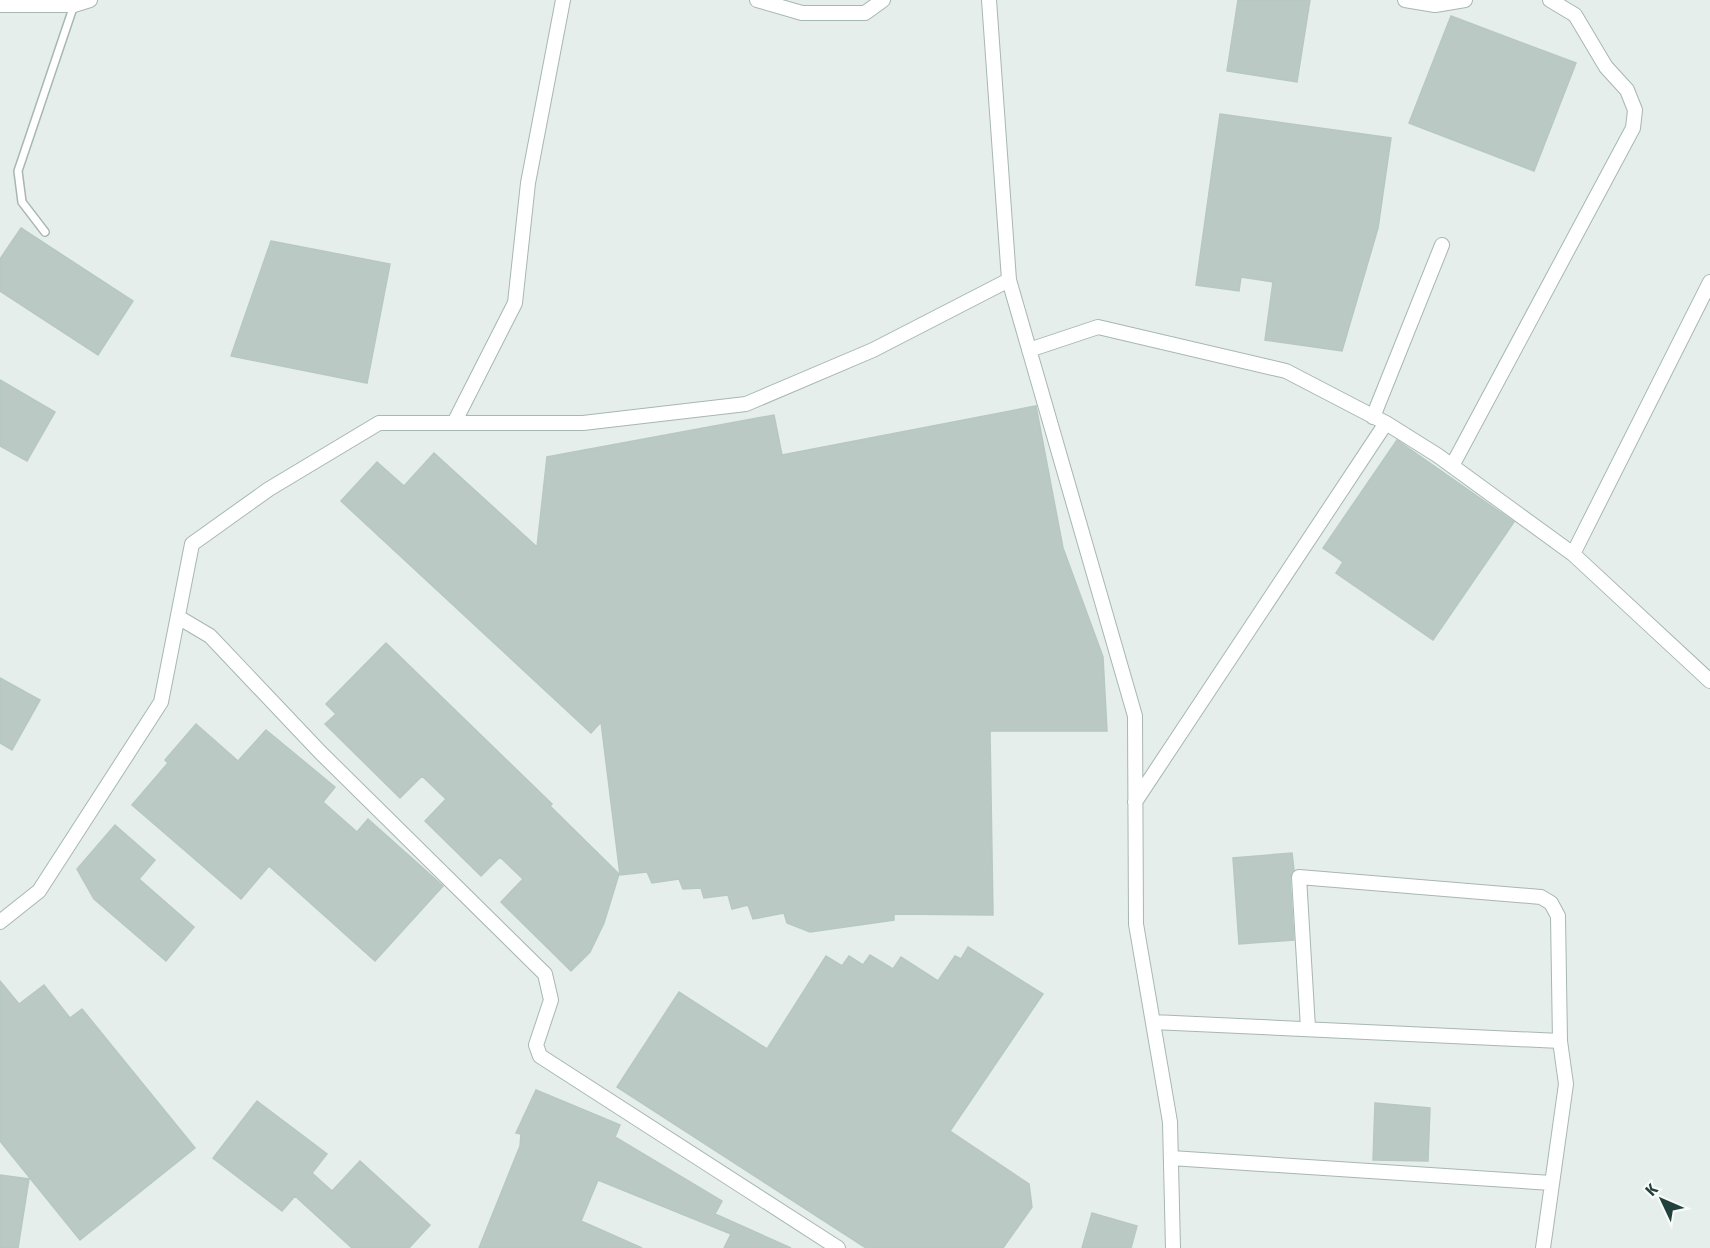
<svg xmlns="http://www.w3.org/2000/svg" width="1710" height="1248" font-family="'Fira Sans Condensed',sans-serif">
	<style>
		.building { fill: #bac9c4; stroke: #b7c8c3; stroke-width: 1.5 }
		.lines { fill: none; stroke-linecap: round; stroke-linejoin: round }
		.service-casing { stroke: #a7b7b3; stroke-width: 10 }
		.minor-casing { stroke: #a7b7b3; stroke-width: 16 }
		.service { stroke: #fff; stroke-width: 7 }
		.minor { stroke: #fff; stroke-width: 14 }
	</style>
	<rect width="100%" height="100%" fill="#e5eeeb"/>
	<path class="building" d="M 1238,0 L 1310,0 L 1297,82 L 1227,71 Z
		M 1451,16 L 1576,63 L 1534,171 L 1409,123 Z
		M 1220,114 L 1391,138 L 1378,228 L 1342,351 L 1265,340 L 1273,282 L 1241,277 L 1239,291 L 1196,285 Z
		M 21,228 L 133,301 L 98,355 L 0,291 L 0,259 Z
		M 271,241 L 390,264 L 367,383 L 231,356 Z
		M 0,380 L 55,412 L 27,461 L 0,446 Z
		M 1036,406 L 1063,548 L 1103,657 L 1107,731 L 990,731 L 993,915 L 894,914 L 894,920 L 810,932 L 787,923 L 784,913 L 753,919 L 748,905 L 732,909 L 728,895 L 704,898 L 701,888 L 683,889 L 679,879 L 652,883 L 647,872 L 620,875 L 601,722 L 591,733 L 341,501 L 377,462 L 404,486 L 434,453 L 537,547 L 547,457 L 774,415 L 782,455 Z
		M 1397,440 L 1514,522 L 1433,640 L 1336,573 L 1343,562 L 1323,548 Z
		M 386,643 L 552,804 L 550,806 L 619,874 L 604,923 L 590,952 L 571,971 L 501,902 L 523,879 L 500,857 L 481,876 L 425,821 L 446,799 L 422,776 L 400,798 L 325,724 L 336,714 L 326,704 Z
		M 0,678 L 40,700 L 12,750 L 0,743 Z
		M 196,724 L 238,761 L 266,730 L 335,787 L 323,802 L 357,832 L 368,819 L 443,886 L 375,961 L 269,866 L 241,899 L 132,805 L 168,763 L 165,760 Z
		M 115,825 L 155,860 L 139,879 L 194,927 L 166,961 L 94,899 L 77,869 Z
		M 1292,853 L 1294,870 L 1290,878 L 1294,940 L 1239,944 L 1233,858 Z
		M 968,947 L 1043,994 L 950,1131 L 1029,1184 L 1032,1207 L 1003,1248 L 866,1248 L 617,1087 L 679,992 L 767,1049 L 826,956 L 842,966 L 849,956 L 863,965 L 870,955 L 893,969 L 901,957 L 938,981 L 955,956 L 961,959 Z
		M 0,981 L 19,1004 L 44,985 L 70,1018 L 82,1009 L 195,1148 L 80,1240 L 0,1141 Z
		M 536,1090 L 620,1125 L 615,1137 L 722,1201 L 715,1214 L 791,1248 L 724,1248 L 731,1234 L 598,1180 L 581,1221 L 642,1248 L 479,1248 L 520,1146 L 521,1134 L 516,1133 Z
		M 257,1101 L 327,1154 L 312,1173 L 332,1191 L 360,1161 L 430,1225 L 409,1248 L 352,1248 L 295,1196 L 282,1211 L 213,1158 Z
		M 1375,1103 L 1430,1108 L 1428,1161 L 1373,1160 Z
		M 0,1175 L 29,1179 L 18,1248 L 0,1248 Z
		M 1092,1213 L 1137,1226 L 1131,1248 L 1082,1248 Z"/>
	<g class="lines">
		<defs>
			<path id="service" d="M 45,232 L 22,202 L 18,171 L 74,5"/>
			<path id="minor" d="M 757,0 L 802,13 L 865,13 L 883,0
				M 989,0 L 1009,280
				M 1405,0 L 1435,5 L 1465,0
				M 0,5 L 74,5 L 90,0
				M 1029,350 L 1098,327 L 1286,371 L 1386,423 L 1437,455 L 1573,554 L 1710,681
				M 1373,417 L 1442,245
				M 454,423 L 515,303 L 528,183 L 563,0
				M 1452,466 L 1633,128 L 1635,110 L 1627,90 L 1606,67 L 1575,15 L 1550,0
				M 1573,554 L 1710,282
				M 178,617 L 210,636 L 320,752 L 545,974 L 551,1000 L 536,1045 L 540,1056 L 838,1248
				M 1135,802 L 1386,423
				M 0,922 L 39,891 L 161,702 L 192,544 L 269,489 L 379,423 L 583,423 L 746,404 L 873,350 L 1009,280 L 1135,716 L 1136,924 L 1170,1122 L 1173,1248
				M 1153,1022 L 1560,1041 L 1566,1084 L 1543,1248
				M 1308,1028 L 1299,877 L 1541,897 L 1551,903 L 1558,916 L 1560,1041
				M 1171,1158 L 1552,1183"/>
		</defs>
		<use href="#service" class="service-casing"/>
		<use href="#minor" class="minor-casing"/>
		<use href="#service" class="service"/>
		<use href="#minor" class="minor"/>
	</g>
	<g transform="translate(1662 1200) rotate(314)" stroke="#f6faf9" stroke-width="4.5" paint-order="stroke">
	<path d="M0-4.5L10 22L0 15L-10 22Z" fill="#23413c"/>
	<text y="-9" font-size="16" font-weight="bold" text-anchor="middle" fill="#23413c">K</text>
	</g>
</svg>
